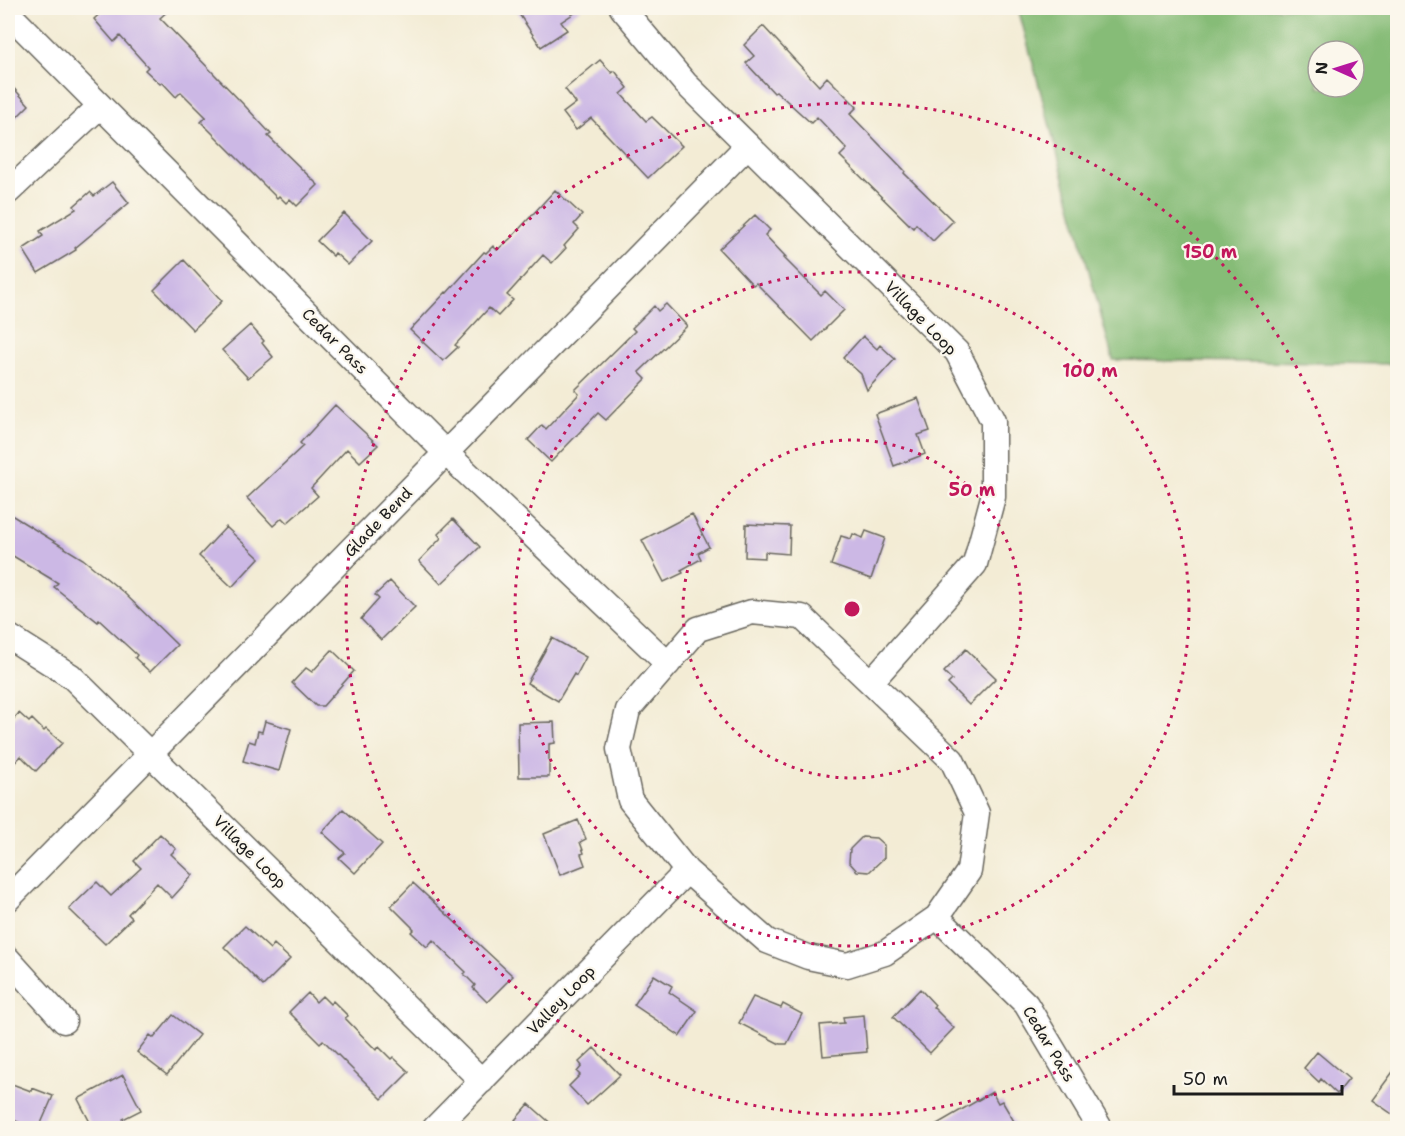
<svg xmlns="http://www.w3.org/2000/svg" width="1405" height="1136" font-family="'Shantell Sans',sans-serif">
	<style>
		.forest { fill: #86bc77; stroke: #516c4a; stroke-width: 1.5; fill-rule: evenodd }
		.building { fill: #ccb8e5 }
		.lines { fill: none; stroke-linecap: round; stroke-linejoin: round }
		.minor-casing { stroke: #67655d; stroke-width: 27 }
		.minor { stroke: #fff; stroke-width: 24 }
		.ring { fill: none; stroke: #c2185b; stroke-width: 3; stroke-dasharray: 3 6 }
		.labels { text-anchor: middle; dominant-baseline: central; stroke-width: 4.5; stroke-linejoin: round; paint-order: stroke }
		.street-label { font-size: 16px; fill: #1c1c1c; stroke: #fbf7ec }
		.centre { fill: #c2185b; stroke: #fbf7ec; stroke-width: 3 }
		.ring-label { font-size: 18px; text-anchor: middle; font-weight: bold; fill: #c2185b; stroke: #fbf7ec; stroke-width: 4.5; stroke-linejoin: round; paint-order: stroke }
	</style>
	<rect width="100%" height="100%" fill="#fbf7ec"/>
	<filter id="ink" filterUnits="userSpaceOnUse"><feTurbulence type="fractalNoise" baseFrequency=".0167" numOctaves="2"/><feDisplacementMap in="SourceGraphic" scale="12" xChannelSelector="R" yChannelSelector="G"/><feConvolveMatrix kernelMatrix="1 2 1 2 8 2 1 2 1" color-interpolation-filters="sRGB"/></filter>
	<filter id="wash" filterUnits="userSpaceOnUse"><feTurbulence type="fractalNoise" baseFrequency=".008" numOctaves="4" result="noise"/><feDisplacementMap in="SourceGraphic" scale="24" xChannelSelector="R" yChannelSelector="G"/><feGaussianBlur stdDeviation="1.35" result="paint"/><feColorMatrix in="noise" values="0 0 0 0 0 0 0 0 0 0 0 0 0 0 0 0 0 1.4 0 .05"/><feComposite in="paint" operator="in"/></filter>
	<g filter="url(#wash)">
		<rect width="100%" height="100%" fill="#f3ecd5"/>
		<path class="forest" d="M 1018,8 L 1397,8 L 1397,364 L 1113,360 ZM 1318,51 L 1354,51 L 1354,87 L 1318,87 Z"/>
		<g id="blocks">
			<path class="building" d="M 106,8 L 171,8 L 160,18 L 246,107 L 271,134 L 268,136 L 318,185 L 297,206 L 290,199 L 286,203 L 279,196 L 277,198 L 201,122 L 206,117 L 181,92 L 176,97 L 162,82 L 160,84 L 145,70 L 148,67 L 120,36 L 114,42 L 94,19 Z
				M 515,8 L 582,8 L 561,22 L 567,30 L 541,47 Z
				M 763,26 L 819,86 L 827,77 L 857,107 L 850,114 L 905,171 L 904,173 L 953,221 L 933,241 L 916,224 L 913,228 L 840,156 L 847,149 L 817,117 L 811,123 L 776,91 L 774,93 L 746,63 L 754,56 L 744,45 Z
				M 600,60 L 612,73 L 615,71 L 628,88 L 621,94 L 646,121 L 652,117 L 682,146 L 648,178 L 591,118 L 576,130 L 563,113 L 576,103 L 565,89 Z
				M 8,82 L 29,105 L 8,126 Z
				M 112,182 L 129,203 L 75,248 L 76,250 L 38,273 L 23,249 L 43,236 L 40,231 L 76,209 L 74,206 L 90,192 L 94,196 Z
				M 555,190 L 582,215 L 574,224 L 579,229 L 564,246 L 566,248 L 552,263 L 543,255 L 507,295 L 513,300 L 498,316 L 489,308 L 455,345 L 458,347 L 443,361 L 410,330 L 446,292 L 447,293 L 484,252 L 486,253 L 493,246 L 497,250 L 511,238 Z
				M 344,213 L 372,241 L 348,265 L 335,253 L 333,256 L 317,241 Z
				M 755,215 L 770,230 L 765,235 L 786,257 L 784,258 L 821,295 L 825,291 L 844,310 L 813,341 L 756,283 L 753,285 L 719,249 Z
				M 184,260 L 222,301 L 193,330 L 154,290 Z
				M 666,304 L 687,326 L 639,372 L 646,379 L 606,420 L 598,413 L 551,462 L 528,440 L 542,425 L 546,429 L 579,394 L 575,390 L 635,331 L 632,328 L 654,306 L 658,311 Z
				M 250,325 L 264,341 L 262,343 L 273,357 L 248,378 L 222,350 Z
				M 863,336 L 877,349 L 880,345 L 895,359 L 867,390 L 861,374 L 843,358 Z
				M 918,398 L 930,431 L 918,435 L 925,454 L 894,466 L 875,414 Z
				M 335,405 L 378,445 L 360,462 L 347,449 L 311,488 L 318,496 L 287,523 L 282,518 L 273,526 L 247,498 L 303,446 L 300,443 Z
				M 8,513 L 83,559 L 123,592 L 177,645 L 150,672 L 135,658 L 137,655 L 99,620 L 98,622 L 54,587 L 58,583 L 8,553 Z
				M 692,514 L 709,547 L 698,553 L 701,559 L 681,570 L 683,573 L 664,582 L 642,540 Z
				M 453,519 L 480,547 L 441,584 L 419,561 L 441,538 L 438,534 Z
				M 746,524 L 790,526 L 789,554 L 765,552 L 765,558 L 745,557 Z
				M 226,527 L 259,558 L 232,587 L 199,556 Z
				M 866,531 L 885,538 L 871,579 L 831,565 L 841,536 L 851,539 L 853,534 L 863,538 Z
				M 390,581 L 415,607 L 381,640 L 361,619 L 379,599 L 375,595 Z
				M 552,638 L 586,657 L 576,676 L 574,674 L 558,701 L 527,683 Z
				M 966,649 L 996,678 L 969,705 L 948,684 L 952,680 L 944,672 Z
				M 332,650 L 354,671 L 323,706 L 316,706 L 292,683 L 306,668 L 312,672 Z
				M 19,713 L 29,722 L 32,719 L 44,731 L 46,729 L 62,743 L 36,771 L 21,756 L 8,770 L 8,725 Z
				M 265,721 L 291,729 L 279,771 L 243,761 L 249,741 L 255,743 L 258,731 L 262,732 Z
				M 554,722 L 555,743 L 549,744 L 549,777 L 519,777 L 518,723 Z
				M 343,809 L 382,844 L 355,873 L 339,858 L 345,853 L 322,832 Z
				M 578,820 L 586,839 L 580,842 L 584,853 L 581,854 L 585,865 L 560,875 L 544,834 Z
				M 160,834 L 176,849 L 171,854 L 193,875 L 172,898 L 157,883 L 128,914 L 132,918 L 105,944 L 69,909 L 97,882 L 111,896 L 141,868 L 134,861 Z
				M 862,837 L 876,838 L 884,845 L 884,858 L 869,872 L 857,871 L 849,862 L 850,849 Z
				M 413,883 L 513,976 L 487,1002 L 473,988 L 475,985 L 464,974 L 466,972 L 433,940 L 427,947 L 411,932 L 414,929 L 391,906 Z
				M 245,926 L 270,949 L 274,944 L 290,959 L 263,986 L 224,947 Z
				M 654,975 L 672,986 L 669,992 L 697,1011 L 680,1036 L 634,1005 Z
				M 920,989 L 935,1005 L 933,1007 L 954,1028 L 930,1053 L 893,1017 Z
				M 308,993 L 316,1002 L 322,996 L 330,1004 L 333,1001 L 348,1016 L 345,1018 L 376,1050 L 379,1047 L 391,1059 L 393,1057 L 409,1072 L 382,1099 L 323,1040 L 320,1043 L 289,1012 Z
				M 753,997 L 781,1008 L 783,1004 L 802,1014 L 787,1044 L 780,1044 L 739,1023 Z
				M 173,1015 L 199,1035 L 167,1075 L 137,1052 L 150,1035 L 154,1038 Z
				M 864,1015 L 867,1052 L 823,1056 L 820,1025 L 844,1023 L 843,1017 Z
				M 594,1048 L 620,1075 L 587,1105 L 569,1086 L 580,1075 L 577,1072 L 582,1066 L 579,1062 Z
				M 1317,1052 L 1349,1079 L 1337,1094 L 1321,1079 L 1319,1082 L 1304,1068 Z
				M 1398,1065 L 1398,1118 L 1372,1100 Z
				M 123,1075 L 141,1110 L 123,1119 L 128,1128 L 93,1128 L 78,1099 Z
				M 12,1084 L 31,1091 L 32,1088 L 53,1096 L 39,1128 L 33,1128 L 8,1118 L 8,1094 Z
				M 992,1092 L 998,1103 L 1002,1101 L 1018,1128 L 930,1128 Z
				M 529,1104 L 556,1128 L 525,1128 L 515,1120 Z"/>
		</g>
	</g>
	<g filter="url(#ink)">
		<use href="#blocks" fill-opacity="0" stroke="#67655d" stroke-width="1.5"/>
		<g class="lines">
			<defs>
				<path id="minor" d="M 622,8 L 685,83 L 957,352 L 993,421 L 993,497 L 975,564 L 871,682
					M 8,13 L 446,453 L 668,664
					M 8,192 L 100,106
					M 752,612 L 802,617 L 952,760 L 977,813 L 969,871 L 937,917 L 885,953 L 847,965 L 808,957 L 767,941 L 687,871 L 630,800 L 619,749 L 628,710 L 698,629 Z
					M 8,636 L 71,676 L 482,1081
					M 8,899 L 748,145
					M 937,917 L 1026,1004 L 1100,1128
					M 8,959 L 64,1021
					M 435,1128 L 687,871"/>
			</defs>
			<use href="#minor" class="minor-casing"/>
			<use href="#minor" class="minor"/>
		</g>
	</g>
	<g class="ring">
		<circle cx="852" cy="609" r="169"/>
		<circle cx="852" cy="609" r="337"/>
		<circle cx="852" cy="609" r="506"/>
	</g>
	<g class="labels">
		<g class="street-label">
			<text transform="translate(921 318) rotate(46)">Village Loop</text>
			<text transform="translate(335 341) rotate(45)">Cedar Pass</text>
			<text transform="translate(378 522) rotate(-46)">Glade Bend</text>
			<text transform="translate(250 852) rotate(45)">Village Loop</text>
			<text transform="translate(561 1000) rotate(-46)">Valley Loop</text>
			<text transform="translate(1049 1044) rotate(59)">Cedar Pass</text>
		</g>
	</g>
	<circle cx="852" cy="609" r="9" class="centre"/>
	<g class="ring-label">
		<text x="1210" y="258">150 m</text>
		<text x="1090" y="377">100 m</text>
		<text x="972" y="496">50 m</text>
	</g>
	<rect width="1405" height="1136" fill="none" stroke="#fbf7ec" stroke-width="30"/>
	<g transform="translate(1336 69) rotate(273)"><circle r="28" fill="#fbf7ec" stroke="#a29f99" stroke-width="1.5"/>
	<path d="M0-4.5L10 22L0 15L-10 22Z" fill="#b5179e"/>
	<text y="-9" font-size="16" font-weight="bold" text-anchor="middle" fill="#1c1c1c">N</text>
	</g>
	<path d="M1174 1085v9h168v-9" fill="none" stroke="#1c1c1c" stroke-width="3"/>
	<text x="1183" y="1085" font-size="18" fill="#1c1c1c" stroke="#fbf7ec" stroke-width="4.5" paint-order="stroke">50 m</text>
</svg>
